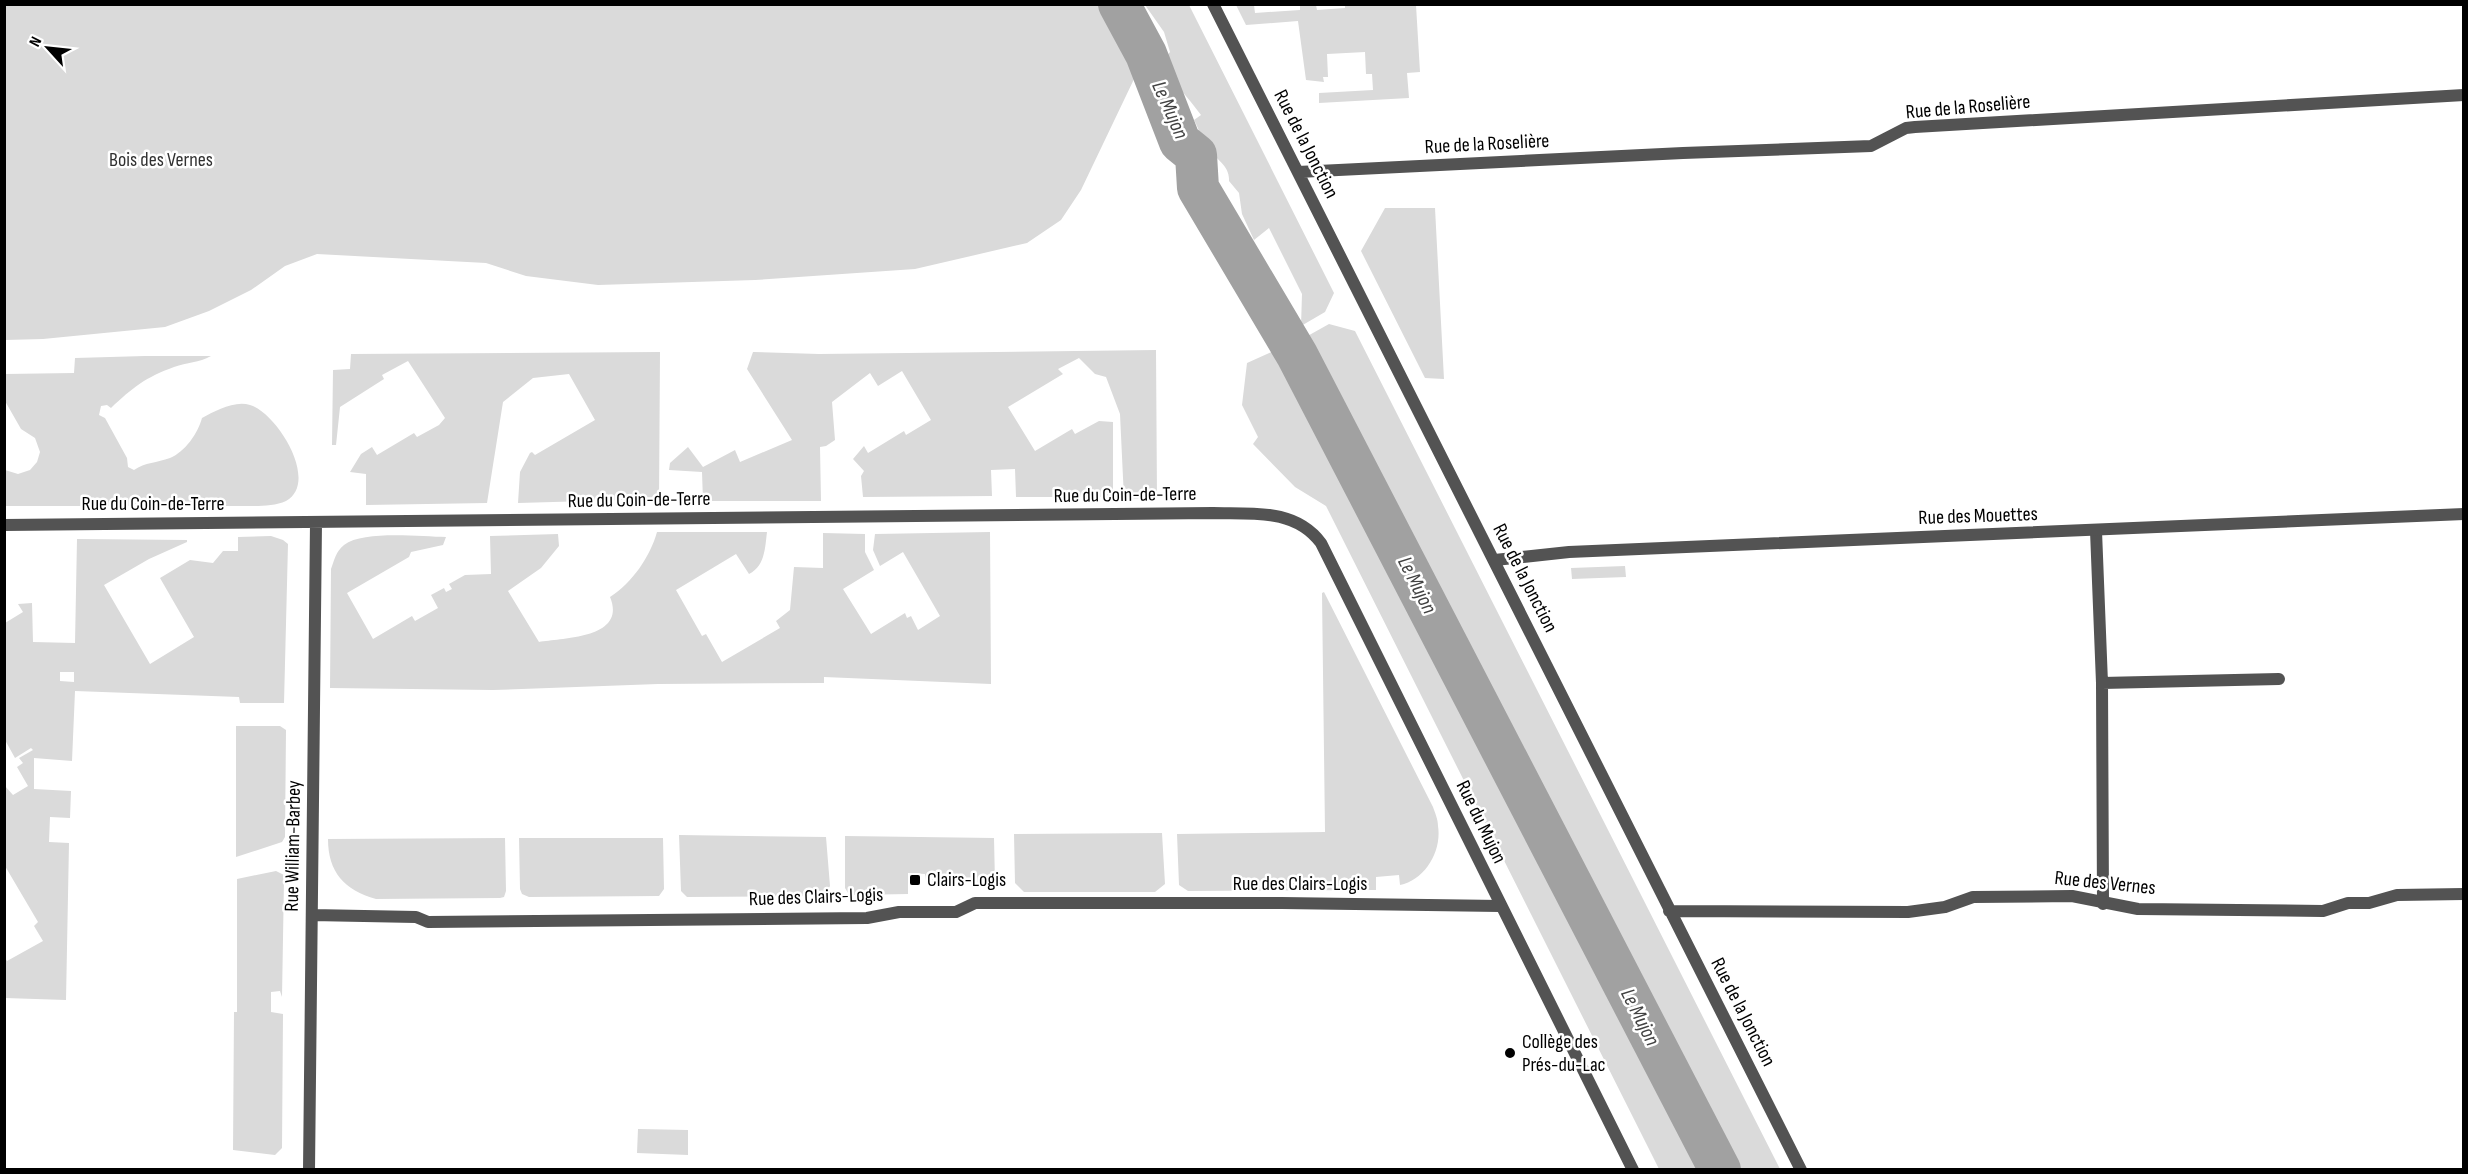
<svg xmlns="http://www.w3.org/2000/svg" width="2468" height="1174" font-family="'Sofia Sans Condensed',sans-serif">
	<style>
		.green { fill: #dadada; fill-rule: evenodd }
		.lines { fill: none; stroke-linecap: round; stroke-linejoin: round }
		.canal { stroke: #a1a1a1; stroke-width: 42 }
		.lane { stroke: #535353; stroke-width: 12 }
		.street { stroke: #535353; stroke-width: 12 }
		.poi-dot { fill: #000; stroke: #fff; stroke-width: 2 }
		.labels { text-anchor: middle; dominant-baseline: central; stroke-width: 5; stroke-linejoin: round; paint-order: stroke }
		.street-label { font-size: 20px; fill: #000; stroke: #fff }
		.park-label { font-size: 20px; fill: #313131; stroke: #fff }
		.poi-label { font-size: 20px; fill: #000; stroke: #fff; text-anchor: start }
		.water-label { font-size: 21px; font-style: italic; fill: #424242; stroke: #fff }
	</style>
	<rect width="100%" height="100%" fill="#fff"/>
	<path class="green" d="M 1119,5 L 1146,54 L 1081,190 L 1061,220 L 1027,243 L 915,269 L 755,280 L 598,285 L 526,276 L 486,263 L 317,254 L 285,266 L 251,290 L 209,311 L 165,327 L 43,339 L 5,340 L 5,5 Z
		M 1145,5 L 1189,5 L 1334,293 L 1325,312 L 1301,326 L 1302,294 L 1269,228 L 1254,240 L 1242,214 L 1239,193 L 1229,181 C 1230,165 1215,159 1208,148 C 1202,140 1199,129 1194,120 L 1201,115 C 1188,97 1173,82 1161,63 L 1170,52 L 1164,32 Z
		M 1236,5 L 1254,5 L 1255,13 L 1300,10 L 1300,5 L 1316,5 L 1317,10 L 1345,8 L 1345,5 L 1416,5 L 1420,72 L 1407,73 L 1409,98 L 1319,103 L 1319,93 L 1373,90 L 1372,74 L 1366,74 L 1365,52 L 1327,54 L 1328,77 L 1323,77 L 1324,82 L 1306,80 L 1298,21 L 1246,25 Z
		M 1385,208 L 1435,208 L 1444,379 L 1425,378 L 1361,251 Z
		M 1329,324 L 1355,331 L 1780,1169 L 1734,1169 L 1304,338 Z
		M 1280,348 L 1708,1169 L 1659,1169 L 1326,506 L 1295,487 L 1253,444 L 1258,437 L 1242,405 L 1247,363 Z
		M 1156,350 L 1157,499 L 1124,499 L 1120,414 L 1106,377 L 1095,374 L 1079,358 L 1058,369 L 1063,374 L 1008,407 L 1035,451 L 1072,429 L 1075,434 L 1099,421 L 1113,422 L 1113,497 L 1016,497 L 1015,469 L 991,470 L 992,496 L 863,497 L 861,476 L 864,471 L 853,459 L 864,446 L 868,453 L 904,431 L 906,435 L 931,420 L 902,371 L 878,386 L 870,373 L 832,402 L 835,440 L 826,446 L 820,447 L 821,501 L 703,501 L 702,472 L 669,470 L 670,463 L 688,447 L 703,467 L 735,450 L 740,462 L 792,440 L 747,369 L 753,352 L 819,354 Z
		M 660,352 L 659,499 L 518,503 L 520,472 L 530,453 L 532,452 L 535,455 L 595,420 L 569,374 L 533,378 L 503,402 L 487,503 L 366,505 L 366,474 L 350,472 L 361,454 L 372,447 L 377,455 L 414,433 L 417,437 L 439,425 L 445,418 L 408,361 L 382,375 L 384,379 L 340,407 L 336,445 L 332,445 L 333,370 L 350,369 L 351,354 Z
		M 145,356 L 211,356 C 199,363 187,362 174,367 C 146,377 132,388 111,408 L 107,405 L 101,406 L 99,415 L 105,418 L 127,458 L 128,467 L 134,470 C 145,462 157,463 170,458 C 185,452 198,433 202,418 C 215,411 235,400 250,405 C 277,413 320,482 286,501 C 273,507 255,506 241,506 L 5,506 L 5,470 L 18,474 L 30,470 L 37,462 L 40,452 L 35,438 L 21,429 L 5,401 L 5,374 L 74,373 L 75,358 Z
		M 657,532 L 767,532 C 765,548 765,566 749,574 L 736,554 L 676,590 L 702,636 L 706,634 L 722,662 L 780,628 L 776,621 L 790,610 L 794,567 L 823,568 L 823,533 L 865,534 L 865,552 L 874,570 L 843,589 L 871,634 L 905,613 L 907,618 L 911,616 L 918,630 L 940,616 L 903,552 L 880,566 L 873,550 L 875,534 L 990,532 L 991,684 L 824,677 L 824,683 L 658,684 L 493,690 L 330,688 L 331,569 C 334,561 336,551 344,545 C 364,530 421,537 446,537 L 443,545 L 411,552 L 409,557 L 347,593 L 373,639 L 412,616 L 415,621 L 438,608 L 431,595 L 444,588 L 446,592 L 452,589 L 449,584 L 465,575 L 491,574 L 490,536 L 558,534 L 559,546 L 541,568 L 508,591 L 539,642 C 565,638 627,638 610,597 C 632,583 650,557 657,532 Z
		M 271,536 L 283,540 L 288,544 L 284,703 L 240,703 L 239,697 L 75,691 L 72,761 L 34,758 L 34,789 L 71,791 L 70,818 L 50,817 L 49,842 L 69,843 L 66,1000 L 5,998 L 5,958 L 7,961 L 43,941 L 34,926 L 38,922 L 5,866 L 5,786 L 13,795 L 28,786 L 17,767 L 23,763 L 19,758 L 33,750 L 31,748 L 15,758 L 5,740 L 5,623 L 23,612 L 18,604 L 32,603 L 33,642 L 75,643 L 77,539 L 187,540 L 187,542 L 149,559 L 104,585 L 150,664 L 194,637 L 160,578 L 190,560 L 213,563 L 223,551 L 238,551 L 238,537 ZM 60,672 L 74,672 L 74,682 L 60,681 Z
		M 1625,566 L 1626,577 L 1572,579 L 1571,568 Z
		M 1324,592 L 1433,807 C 1435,813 1438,819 1438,826 C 1442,851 1425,880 1400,885 L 1399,875 L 1376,877 L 1376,890 L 1188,891 L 1179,885 L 1177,834 L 1325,832 L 1322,593 Z
		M 236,726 L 280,726 L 286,730 L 285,837 L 282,842 L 236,857 Z
		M 1162,833 L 1165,884 L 1155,892 L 1024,892 L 1015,883 L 1014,834 Z
		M 679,835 L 826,837 L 830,886 L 826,894 L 812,896 L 687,897 L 681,891 Z
		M 845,836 L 994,838 L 995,883 L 926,881 L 925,874 L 908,873 L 908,894 L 854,895 L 848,893 L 845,888 Z
		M 505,838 L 506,891 L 504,897 L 500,898 L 376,899 C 344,890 328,872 328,839 Z
		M 519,838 L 663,838 L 664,889 L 659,896 L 529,897 L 522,894 L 520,889 Z
		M 276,871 L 284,875 L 284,879 L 282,997 L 280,991 L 271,992 L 271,1012 L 283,1014 L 282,1148 L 275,1155 L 233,1150 L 234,1012 L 237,1012 L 237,879 Z
		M 638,1129 L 688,1130 L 688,1155 L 637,1153 Z"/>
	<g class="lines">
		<path class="canal" d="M 1119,4 L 1146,54 L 1180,142 L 1196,155 L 1198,188 L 1297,355 L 1720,1170"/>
		<path class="lane" d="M 2096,531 L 2102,683 L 2103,904
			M 2102,683 L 2279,679"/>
		<path class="street" d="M 1213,4 L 1801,1170
			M 1298,172 L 1683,153 L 1871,146 L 1906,128 L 1915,127 L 2464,95
			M 4,525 L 1213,513 C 1252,514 1295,508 1321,543 L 1633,1170
			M 1495,560 L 1569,552 L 2464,514
			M 1669,911 L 1908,912 L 1945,907 L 1973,897 L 2072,896 L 2138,909 L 2323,911 L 2348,903 L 2369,903 L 2397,895 L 2464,894
			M 312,915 L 416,917 L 428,922 L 867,918 L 899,912 L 956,912 L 975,903 L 1282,903 L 1500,906
			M 309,1170 L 316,523"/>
	</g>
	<g class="poi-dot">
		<rect x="909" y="874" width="12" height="12" rx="3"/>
		<circle cx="1510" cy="1053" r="6"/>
	</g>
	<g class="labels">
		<g class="street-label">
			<text transform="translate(1968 107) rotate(-5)">Rue de la Roselière</text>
			<text transform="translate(1306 144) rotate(63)">Rue de la Jonction</text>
			<text transform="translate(1487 144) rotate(-3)">Rue de la Roselière</text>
			<text transform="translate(1125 495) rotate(-1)">Rue du Coin-de-Terre</text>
			<text transform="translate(639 500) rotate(-1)">Rue du Coin-de-Terre</text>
			<text x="153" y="504">Rue du Coin-de-Terre</text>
			<text transform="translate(1978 516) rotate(-2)">Rue des Mouettes</text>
			<text transform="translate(1525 578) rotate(63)">Rue de la Jonction</text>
			<text transform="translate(1481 822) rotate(64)">Rue du Mujon</text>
			<text transform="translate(293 846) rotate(-89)">Rue William-Barbey</text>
			<text transform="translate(2105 883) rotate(6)">Rue des Vernes</text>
			<text x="1300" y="884">Rue des Clairs-Logis</text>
			<text transform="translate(816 897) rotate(-2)">Rue des Clairs-Logis</text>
			<text transform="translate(1743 1012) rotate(63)">Rue de la Jonction</text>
		</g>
		<g class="park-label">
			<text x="161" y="160">Bois des Vernes</text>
		</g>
		<g class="poi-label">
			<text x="927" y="880">Clairs-Logis</text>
			<text x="1522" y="1042">Collège des<tspan x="1522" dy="23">Prés-du-Lac</tspan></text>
		</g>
		<g class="water-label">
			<text transform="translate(1170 110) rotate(66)">Le Mujon</text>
			<text transform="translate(1417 585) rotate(63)">Le Mujon</text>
			<text transform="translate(1640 1017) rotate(63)">Le Mujon</text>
		</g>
	</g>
	<rect width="2468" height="1174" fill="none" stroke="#000000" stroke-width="12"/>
	<g transform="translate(48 48) rotate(297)" stroke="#ffffff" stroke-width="4.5" paint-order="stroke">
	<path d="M0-4.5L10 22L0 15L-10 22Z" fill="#000000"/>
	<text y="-9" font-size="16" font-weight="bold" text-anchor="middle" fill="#000000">N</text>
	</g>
</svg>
